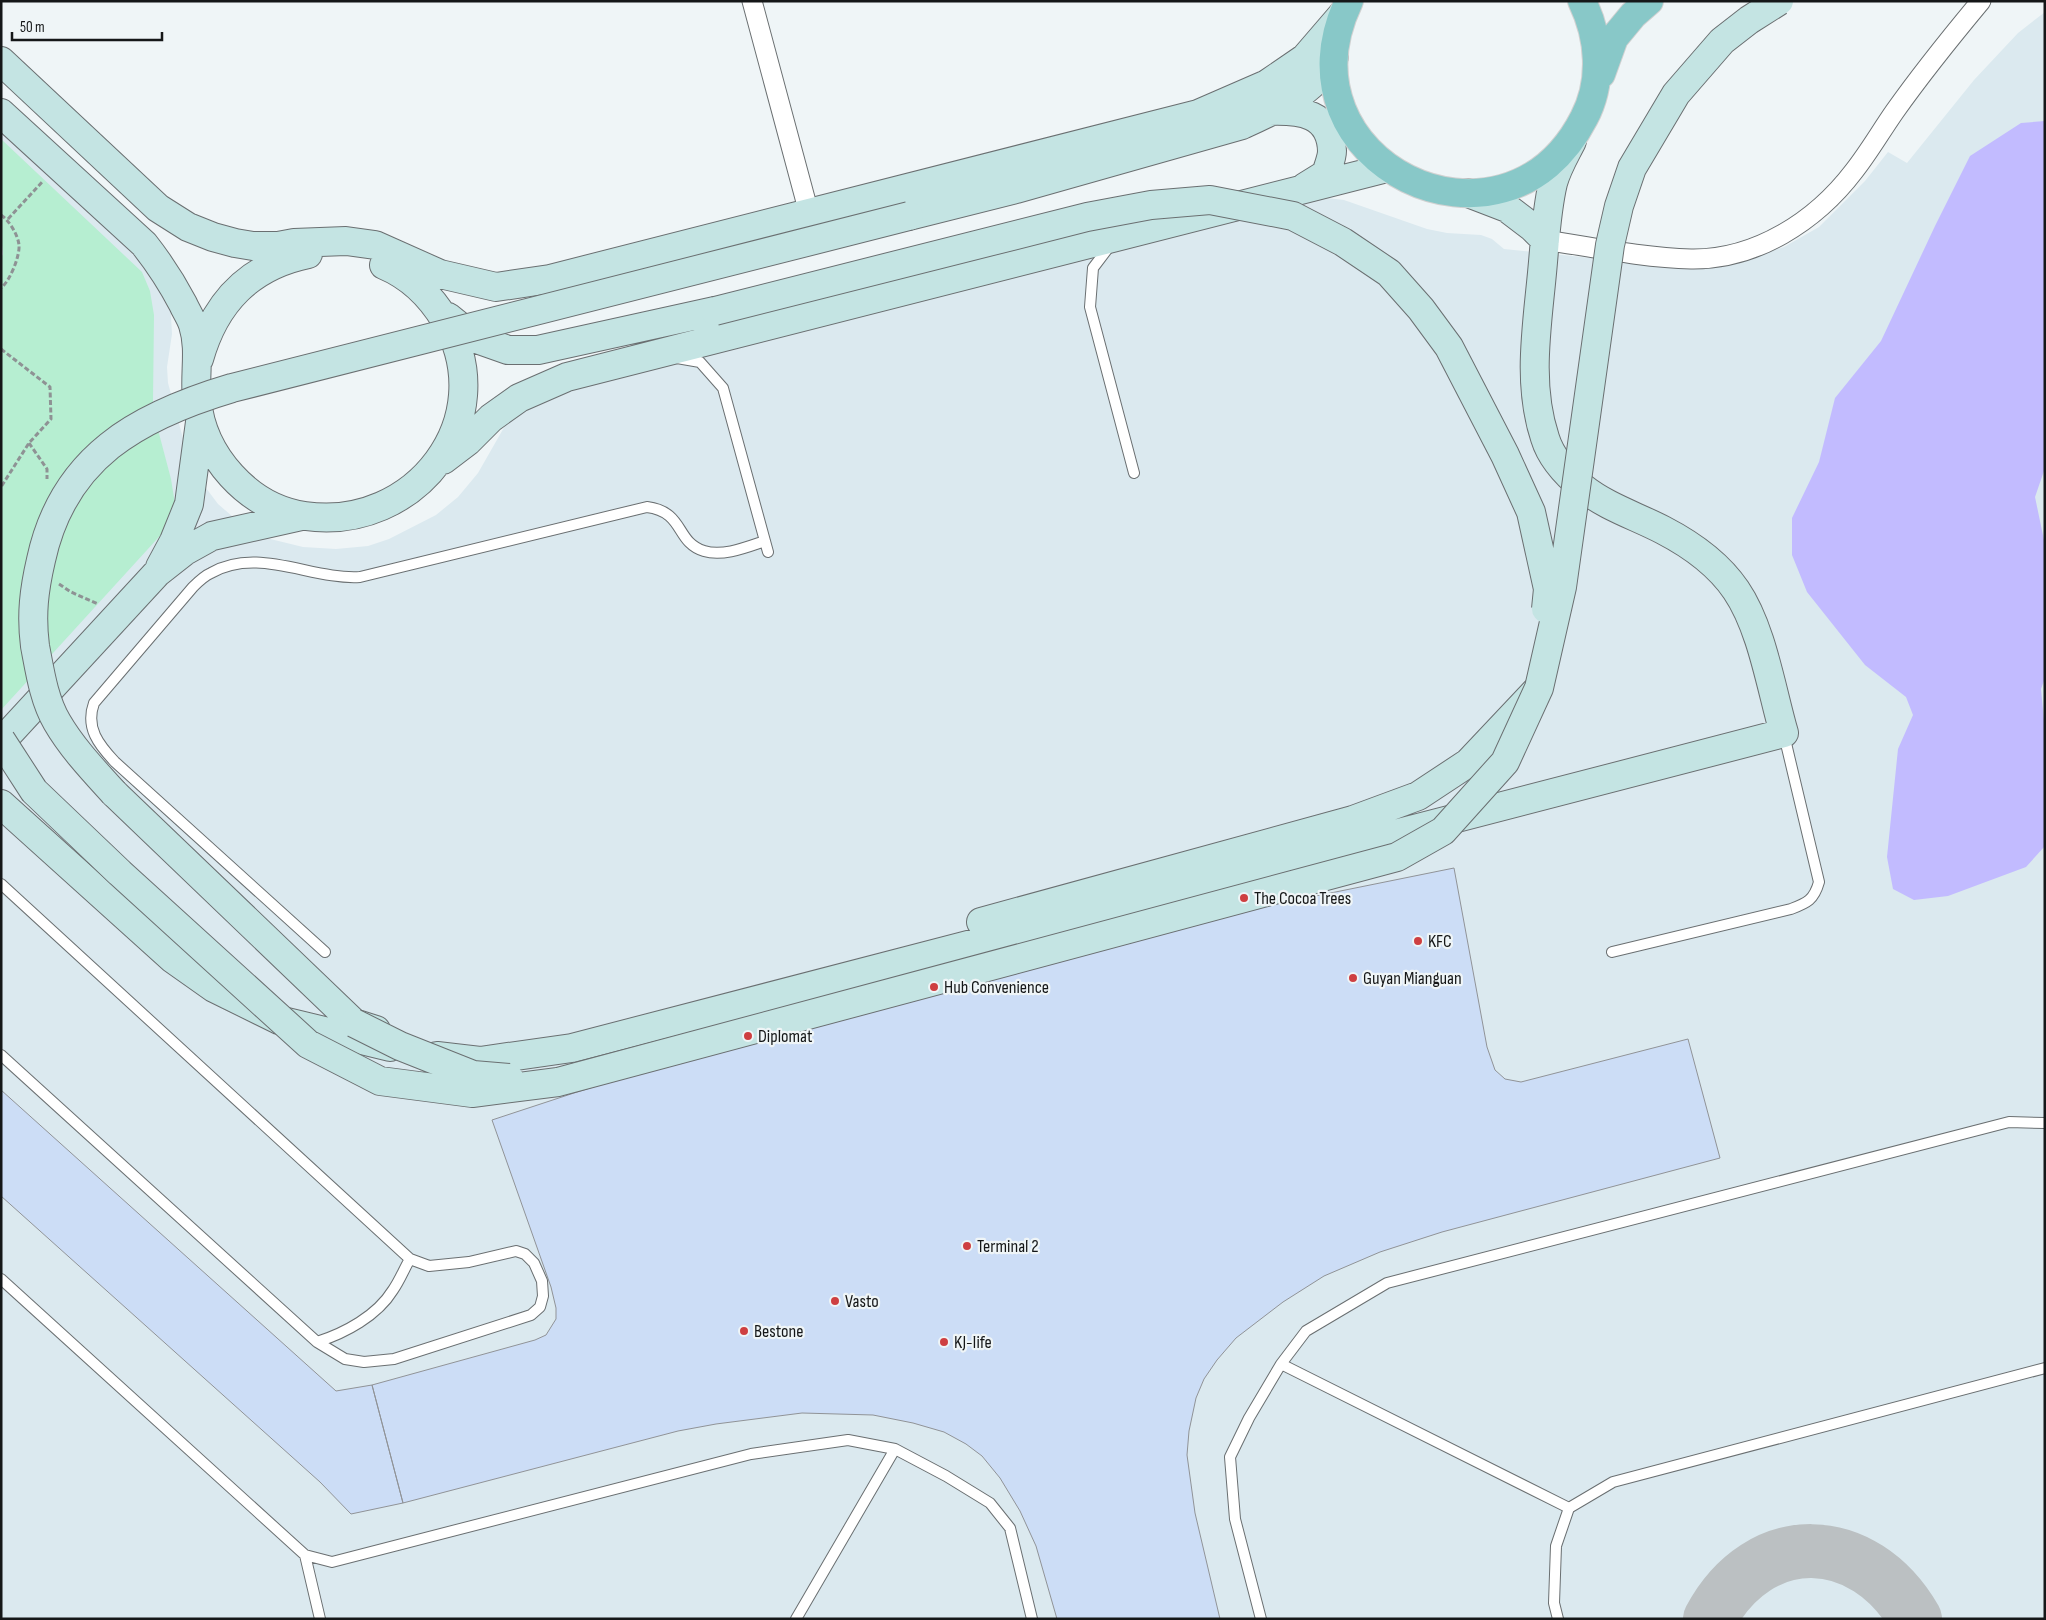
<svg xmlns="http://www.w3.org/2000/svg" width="2046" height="1620" font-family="'Sofia Sans Condensed',sans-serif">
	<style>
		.built { fill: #dbe9ef }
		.green { fill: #b6eed1 }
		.water { fill: #c2bbff }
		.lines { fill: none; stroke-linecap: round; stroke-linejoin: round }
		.taxiway { stroke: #bbc0c2; stroke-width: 54 }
		.building { fill: #ccddf6; stroke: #909397 }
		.lane-casing { stroke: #6a6f71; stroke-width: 12 }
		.street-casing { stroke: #6a6f71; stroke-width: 21 }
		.secondary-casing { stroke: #6a6f71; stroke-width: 30 }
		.primary-casing { stroke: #d0d1d1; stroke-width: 30 }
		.path { stroke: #8e9294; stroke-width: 3; stroke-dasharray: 5 2.5; stroke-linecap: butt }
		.lane { stroke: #fff; stroke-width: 10 }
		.street { stroke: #fff; stroke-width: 19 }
		.secondary { stroke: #c4e4e3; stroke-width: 28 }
		.primary { stroke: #88c8c8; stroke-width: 28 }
		.secondary-bridge-casing { stroke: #6a6f71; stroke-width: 30; stroke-linecap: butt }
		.secondary-bridge { stroke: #c4e4e3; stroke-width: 28 }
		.poi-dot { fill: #ce3f41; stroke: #eff5f7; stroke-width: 2 }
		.labels { text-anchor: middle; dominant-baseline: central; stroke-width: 4.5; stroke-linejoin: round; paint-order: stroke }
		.poi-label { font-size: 18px; fill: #151718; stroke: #eff5f7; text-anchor: start }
	</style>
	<rect width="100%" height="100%" fill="#eff5f7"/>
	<path class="built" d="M 2045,12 L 2045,1619 L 1,1619 L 1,121 L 139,241 L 170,299 L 172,334 L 167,367 L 168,383 L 191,468 L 218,504 L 254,535 L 303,547 L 336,549 L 368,546 L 389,539 L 436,515 L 458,497 L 478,473 L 506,424 L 523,408 L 556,394 L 1242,214 L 1327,198 L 1344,200 L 1427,229 L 1447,233 L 1481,235 L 1492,239 L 1504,249 L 1630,262 L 1734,263 L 1784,247 L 1819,227 L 1865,181 L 1888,152 L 1907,163 L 1974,80 L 2018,33 Z"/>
	<path class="green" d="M 1,139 L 142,272 L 150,291 L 154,315 L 153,401 L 156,422 L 171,479 L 175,504 L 168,527 L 1,710 L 1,258 L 3,254 L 1,236 Z"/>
	<path class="water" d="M 2045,121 L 2045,468 L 2035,497 L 2045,545 L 2045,678 L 2041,689 L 2045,731 L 2045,846 L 2026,867 L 1948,896 L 1914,900 L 1893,889 L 1887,857 L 1898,749 L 1913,715 L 1906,697 L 1865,665 L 1807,592 L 1792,555 L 1792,518 L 1819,462 L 1835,398 L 1881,341 L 1935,226 L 1970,156 L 2021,123 Z"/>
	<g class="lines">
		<path class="taxiway" d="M 1710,1619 C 1759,1527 1864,1530 1915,1619"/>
	</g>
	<path class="building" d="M 1454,868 L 1487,1047 L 1495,1070 L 1505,1079 L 1521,1082 L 1688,1039 L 1720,1158 L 1442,1232 L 1380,1252 L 1324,1276 L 1283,1302 L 1236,1338 L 1217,1360 L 1204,1379 L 1196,1398 L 1189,1431 L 1187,1455 L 1195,1513 L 1220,1619 L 1057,1619 L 1036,1546 L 1020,1511 L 1000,1478 L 982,1456 L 966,1444 L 944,1432 L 913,1423 L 873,1415 L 802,1413 L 716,1424 L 678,1431 L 403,1503 L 372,1385 L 535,1340 L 546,1335 L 556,1319 L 556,1308 L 551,1287 L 492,1120 L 574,1093 L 697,1055 L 1212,917 Z
		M 1,1090 L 336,1391 L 372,1385 L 403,1503 L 351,1514 L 320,1482 L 1,1196 Z"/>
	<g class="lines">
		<defs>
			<path id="lane" d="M 1112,243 L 1093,268 L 1090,307 L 1134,473
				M 677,358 L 700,362 L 723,388 L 768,552
				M 1,884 L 410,1259 L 429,1266 L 469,1262 L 516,1251 L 525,1254 L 534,1263 L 542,1281 L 543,1296 L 540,1307 L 531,1315 L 394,1359 L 364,1362 L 345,1359 L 317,1342 L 1,1055
				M 325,952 L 115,762 C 99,745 85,728 94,703 L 193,587 C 198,582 204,576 211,573 C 258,546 311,580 360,577 L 647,507 C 685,512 675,542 704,551 C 723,557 747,547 765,541
				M 1612,952 L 1791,909 C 1807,903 1814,900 1819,882 L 1784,735
				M 1,1279 L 305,1555 L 332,1562 L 751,1454 L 848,1440 L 895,1449 L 946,1476 L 990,1503 L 1010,1528 L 1032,1619
				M 317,1342 C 345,1333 377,1316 393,1290 C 400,1280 404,1269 410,1259
				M 1281,1364 L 1569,1508
				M 305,1555 L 320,1619
				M 796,1619 L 895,1449
				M 1261,1619 L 1235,1519 L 1230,1457 L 1249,1418 L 1281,1364 L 1306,1331 L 1387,1283 L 2009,1122 L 2045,1123
				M 1558,1619 L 1554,1603 L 1556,1546 L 1569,1508 L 1613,1482 L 2045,1368"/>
			<path id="street" d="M 752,1 L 809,213
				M 1545,240 C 1591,247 1645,258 1691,259 C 1756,260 1816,221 1854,171 C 1869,152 1881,131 1895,111 C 1922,73 1951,37 1981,1"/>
			<path id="secondary" d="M 1,61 L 158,208 L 188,227 L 213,237 L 235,243 L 253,246 L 278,246 L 294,243 L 346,241 L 375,245 L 440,274 L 496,287 L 550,279 L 1198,114 L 1267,84 L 1305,58 L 1342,15
				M 1270,111 C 1300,110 1331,113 1332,151 C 1332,158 1328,167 1326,174 L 1305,187
				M 1,113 L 144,244 C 159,263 172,283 183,304 C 186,311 191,318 193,325 C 201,350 194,374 197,400 C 202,455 248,508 305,516 C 415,532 503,419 445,320 C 430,295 410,276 384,265
				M 1468,193 L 1507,208 L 1532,227 L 1545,240
				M 909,216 L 1016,189 L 1242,125 C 1268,113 1298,100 1318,78 C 1324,72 1329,63 1334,56
				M 448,317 L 474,338 L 508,350 L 538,350 L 715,311
				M 199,359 C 215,302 250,266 308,254
				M 443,460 L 468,441 L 491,418 L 519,398 L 567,377 L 1387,168
				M 160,567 L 174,541 L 189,504 L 200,422
				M 1,742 L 157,573 L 185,551 L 212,536 L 301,516
				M 114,793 L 354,1023 L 376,1030
				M 1,804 L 173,959 L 214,988 L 279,1020 L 390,1047
				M 981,922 L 1353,820 L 1418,796 L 1468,763 L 1535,692
				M 437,1056 L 480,1061 L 572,1048 L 1784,733 C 1771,688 1762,628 1736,590 C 1719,565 1690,544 1663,530 C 1636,516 1607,507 1583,488 C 1567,475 1551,458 1545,438 C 1527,384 1537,327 1542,273 C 1545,243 1546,212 1553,183 C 1557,168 1565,155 1572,141"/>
			<path id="primary" d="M 1349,1 C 1272,162 1504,275 1584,118 C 1603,82 1600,38 1582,1
				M 1601,74 L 1614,38 L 1633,15 L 1649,1"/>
		</defs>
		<use href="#lane" class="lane-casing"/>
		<use href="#street" class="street-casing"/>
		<use href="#secondary" class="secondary-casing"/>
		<use href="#primary" class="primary-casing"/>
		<path class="path" d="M 1,215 C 9,220 18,235 19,245 C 20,256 10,281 1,288
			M 8,219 L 43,181
			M 1,349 L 50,387 L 51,419 L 29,443 L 1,487
			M 29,443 L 47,469 L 47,479
			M 59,584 L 71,592 L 98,604"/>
		<use href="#lane" class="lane"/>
		<use href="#street" class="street"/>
		<use href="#secondary" class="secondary"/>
		<use href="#primary" class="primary"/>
		<defs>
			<path id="secondary-bridge" d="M 715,311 L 1087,217 L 1151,205 L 1210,200 L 1293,216 L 1343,242 L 1389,273 L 1421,309 L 1449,347 L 1505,455 L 1531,512 L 1548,589 L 1546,609
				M 1,740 L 34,791 L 120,873 L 308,1044 L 380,1081 L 472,1093 L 558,1082 L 1397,857 L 1443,831 L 1505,762 L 1539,688 L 1562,587 L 1610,245 L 1619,206 L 1632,168 L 1676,94 L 1722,41 L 1749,20 L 1779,1
				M 114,793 C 94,771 72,748 57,722 C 44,700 40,672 35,646 C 31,615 34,590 41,560 C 63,457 138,416 232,388 L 909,216
				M 354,1023 L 400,1046 L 473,1075 L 509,1078"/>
		</defs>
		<use href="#secondary-bridge" class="secondary-bridge-casing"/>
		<use href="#secondary-bridge" class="secondary-bridge"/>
	</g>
	<g class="poi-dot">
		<circle cx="1244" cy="898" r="5"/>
		<circle cx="1418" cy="941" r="5"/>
		<circle cx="1353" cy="978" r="5"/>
		<circle cx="934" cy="987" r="5"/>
		<circle cx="748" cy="1036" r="5"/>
		<circle cx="967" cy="1246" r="5"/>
		<circle cx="835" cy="1301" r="5"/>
		<circle cx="744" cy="1331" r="5"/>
		<circle cx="944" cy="1342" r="5"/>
	</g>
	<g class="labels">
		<g class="poi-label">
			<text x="1254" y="898">The Cocoa Trees</text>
			<text x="1428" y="941">KFC</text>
			<text x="1363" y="978">Guyan Mianguan</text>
			<text x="944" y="987">Hub Convenience</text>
			<text x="758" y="1036">Diplomat</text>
			<text x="977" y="1246">Terminal 2</text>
			<text x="845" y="1301">Vasto</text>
			<text x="754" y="1331">Bestone</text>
			<text x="954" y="1342">KJ-life</text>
		</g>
	</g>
	<rect width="2046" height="1620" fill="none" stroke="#151718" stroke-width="5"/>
	<path d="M12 32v8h150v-8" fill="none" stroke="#151718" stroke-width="2.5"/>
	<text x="20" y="32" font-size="15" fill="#151718" stroke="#eff5f7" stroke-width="4" paint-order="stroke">50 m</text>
</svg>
